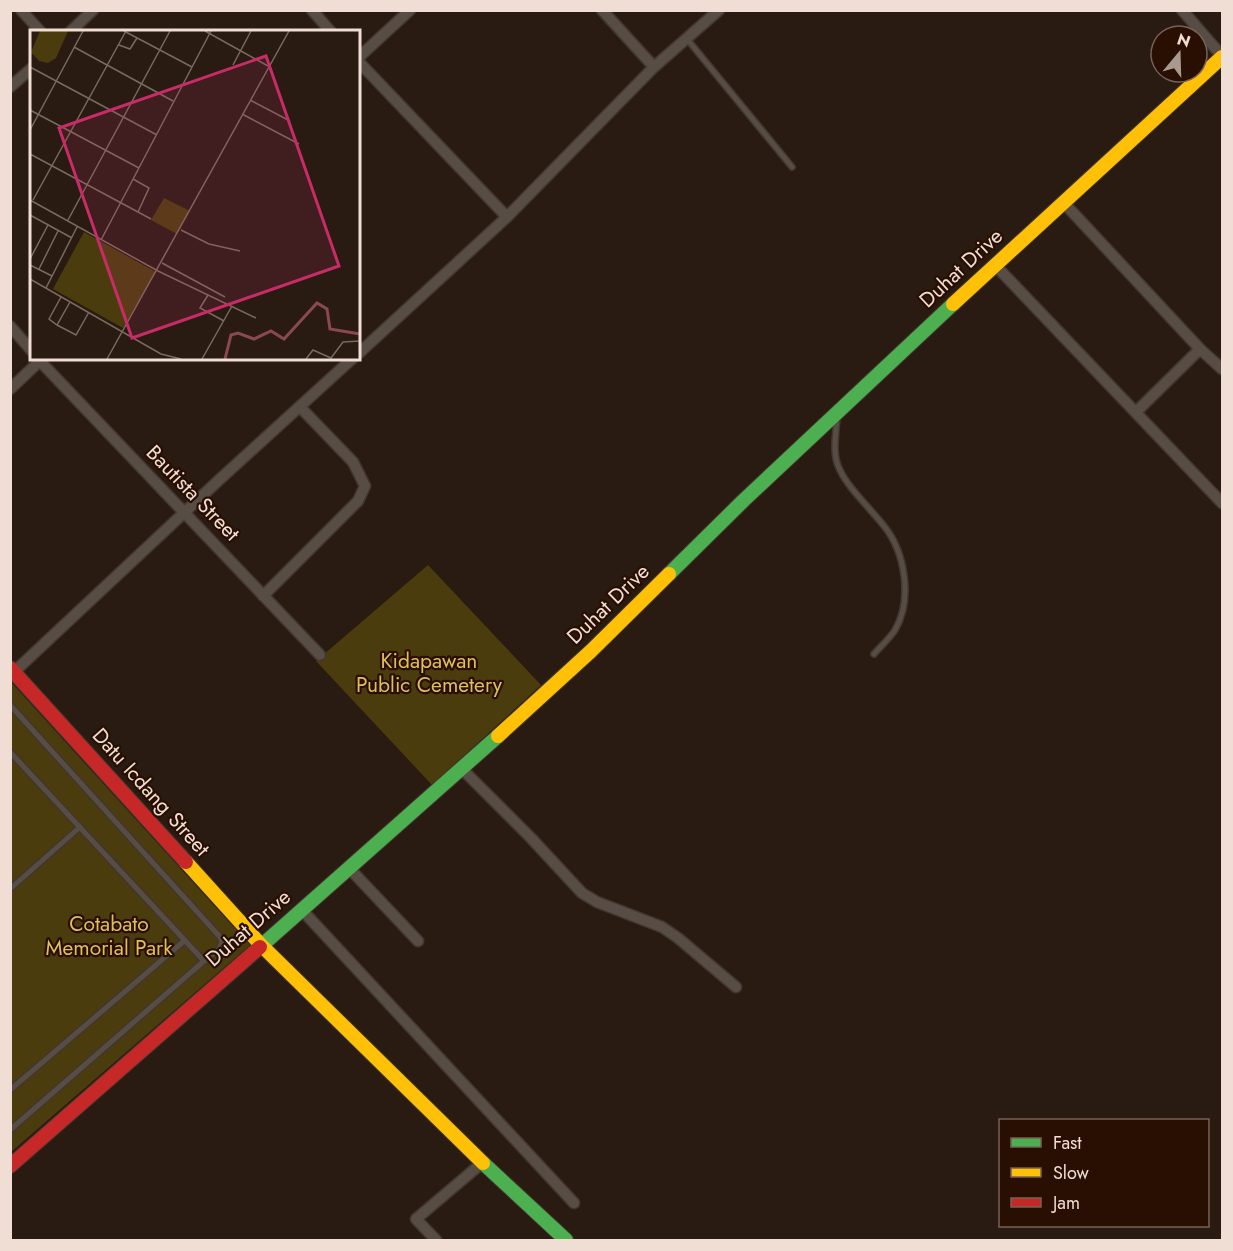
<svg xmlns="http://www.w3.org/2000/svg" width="1233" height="1251" font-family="Jost,sans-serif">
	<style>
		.green { fill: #4b3c0e }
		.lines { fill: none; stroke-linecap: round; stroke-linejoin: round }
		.lane-casing { stroke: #423630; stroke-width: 8 }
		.street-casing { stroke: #423630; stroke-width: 13 }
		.fast-casing { stroke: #423630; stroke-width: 16 }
		.slow-casing { stroke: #423630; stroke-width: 16 }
		.jam-casing { stroke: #423630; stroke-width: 16 }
		.lane { stroke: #574d45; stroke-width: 5 }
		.street { stroke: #574d45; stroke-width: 10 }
		.fast { stroke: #4caf50; stroke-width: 14 }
		.slow { stroke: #ffc107; stroke-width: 14 }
		.jam { stroke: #c62828; stroke-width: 14 }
		.labels { text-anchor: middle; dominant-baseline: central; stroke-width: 4.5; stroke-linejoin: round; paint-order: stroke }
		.street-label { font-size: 21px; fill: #f0ddd3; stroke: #280f01 }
		.park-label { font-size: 21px; fill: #e0bf5a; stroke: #280f01 }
		.inset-river { fill: none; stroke: #894852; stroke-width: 3 }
		.inset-road { fill: none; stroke: #79695f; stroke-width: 1.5 }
		.view { fill: #c72c67; fill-opacity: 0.15; stroke: #c72c67; stroke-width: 3 }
		.inset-edge { fill: none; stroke: #f0ddd3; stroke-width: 3 }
	</style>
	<rect width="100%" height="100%" fill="#291b12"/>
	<path class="green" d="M 428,565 L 541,685 L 432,785 L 316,661 Z
		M 10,681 L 250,945 L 11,1152 L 10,1152 Z"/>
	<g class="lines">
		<defs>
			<path id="lane" d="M 687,39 L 792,167
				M 837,418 C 836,434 832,453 839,468 C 847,487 870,508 884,526 C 905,552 913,599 895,630 C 890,638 881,646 874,654
				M 10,705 L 220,937 L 222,942 L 219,949 L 204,961
				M 10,752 L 204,961 L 10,1130
				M 10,889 L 80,827
				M 10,1090 L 184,941"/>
			<path id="street" d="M 21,10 L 41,32
				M 312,10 L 331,32
				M 602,10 L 654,67
				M 1182,10 L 1222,56
				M 70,32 L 93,10
				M 358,58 L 410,10
				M 358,61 L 507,217
				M 10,87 L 32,68
				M 1063,202 L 1200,349 L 1222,369
				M 995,265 L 1222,503
				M 10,326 L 32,351
				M 358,354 L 507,217 L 654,67 L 719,10
				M 37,358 L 320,655
				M 10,389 L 43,358
				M 1136,412 L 1200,349
				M 263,596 L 358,501 L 365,486 L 353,462 L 300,407
				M 14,672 L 219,480 L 353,358
				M 462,769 L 531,838 L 582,893 L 597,902 L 662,927 L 678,938 L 736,987
				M 349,868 L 418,941
				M 301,909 L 574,1203
				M 436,1240 L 416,1219 L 482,1163"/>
			<path id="fast" d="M 669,574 L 744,500 L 953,304
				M 260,947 L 498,736
				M 483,1163 L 566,1240"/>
			<path id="slow" d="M 953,304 L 1222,57
				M 498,736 L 591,651 L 669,574
				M 186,862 L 261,945 L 483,1163"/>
			<path id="jam" d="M 10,668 L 186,862
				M 10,1166 L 260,947"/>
		</defs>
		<use href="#lane" class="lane-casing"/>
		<use href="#street" class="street-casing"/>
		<use href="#fast" class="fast-casing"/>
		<use href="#slow" class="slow-casing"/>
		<use href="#jam" class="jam-casing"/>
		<use href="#lane" class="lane"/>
		<use href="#street" class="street"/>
		<use href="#fast" class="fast"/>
		<use href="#slow" class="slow"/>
		<use href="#jam" class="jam"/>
	</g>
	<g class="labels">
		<g class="street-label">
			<text transform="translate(961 268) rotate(-43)">Duhat Drive</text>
			<text transform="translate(193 493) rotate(46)">Bautista Street</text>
			<text transform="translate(608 604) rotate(-44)">Duhat Drive</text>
			<text transform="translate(151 792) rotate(48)">Datu Icdang Street</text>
			<text transform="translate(248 928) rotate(-41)">Duhat Drive</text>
		</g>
		<g class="park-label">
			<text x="429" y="661">Kidapawan<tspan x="429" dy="24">Public Cemetery</tspan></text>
			<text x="109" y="924">Cotabato<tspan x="109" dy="24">Memorial Park</tspan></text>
		</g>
	</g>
	<g transform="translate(30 30)">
		<rect width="330" height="330" fill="#291b12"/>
		<path d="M 10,1 L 38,1 L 26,28 L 18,33 L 9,31 L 1,22 ZM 134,168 L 160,181 L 147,204 L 121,190 ZM 54,202 L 126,242 L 93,298 L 23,259 Z" fill="#4b3c0e"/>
		<path class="inset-river" d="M 195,329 L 201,305 L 208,303 L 224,309 L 241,301 L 254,309 L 287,273 L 297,279 L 300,299 L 330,304"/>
		<path class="inset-road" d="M 94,1 L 162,37M 175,1 L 238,36M 89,15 L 100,19 L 107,8M 44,17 L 143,71M 203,35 L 221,1M 0,37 L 127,105M 220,70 L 260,91M 0,80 L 109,138M 212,84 L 269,114M 0,100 L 53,1M 0,124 L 121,189M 103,149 L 119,158 L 108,182M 0,170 L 128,241 L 226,288M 3,170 L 96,1M 0,185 L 42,208M 38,190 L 140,1M 151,200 L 179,214 L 210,221M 71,210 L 181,1M 0,229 L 18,195M 132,233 L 195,267M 0,235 L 22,246M 9,239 L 28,201M 0,249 L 131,324 L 151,329M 16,258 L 47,197M 178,265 L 170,278 L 194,291M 31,267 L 19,289 L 27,295 L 46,305 L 59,282M 27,295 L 40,272M 77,329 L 259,1M 172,329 L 202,276M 276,329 L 283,320 L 301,328 L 313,312 L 330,311"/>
		<path class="view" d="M 236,26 L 309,236 L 102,308 L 29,98 Z"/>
		<rect width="330" height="330" class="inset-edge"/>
	</g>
	<rect width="1233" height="1251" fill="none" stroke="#f0ddd3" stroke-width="24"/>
	<rect x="999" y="1119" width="210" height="108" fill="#280f01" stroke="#786155" stroke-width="1.5"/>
	<rect x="1011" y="1138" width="30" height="9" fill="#4caf50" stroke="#786155" stroke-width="1.5"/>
	<text x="1053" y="1149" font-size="18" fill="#f0ddd3">Fast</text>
	<rect x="1011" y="1168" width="30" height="9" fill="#ffc107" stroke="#786155" stroke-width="1.5"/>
	<text x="1053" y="1179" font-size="18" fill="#f0ddd3">Slow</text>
	<rect x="1011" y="1198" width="30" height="9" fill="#c62828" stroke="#786155" stroke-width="1.5"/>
	<text x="1053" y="1209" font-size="18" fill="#f0ddd3">Jam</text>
	<g transform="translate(1179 54) rotate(19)"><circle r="28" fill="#280f01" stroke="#786155" stroke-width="1.5"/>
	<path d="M0-4.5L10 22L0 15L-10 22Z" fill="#aa998f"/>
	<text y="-9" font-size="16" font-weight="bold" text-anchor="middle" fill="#f0ddd3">N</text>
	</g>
</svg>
